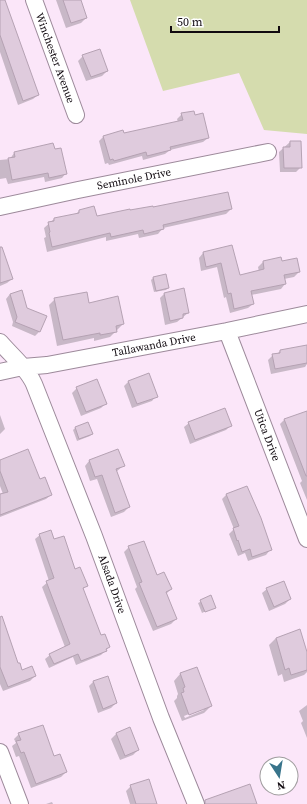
<svg xmlns="http://www.w3.org/2000/svg" width="307" height="804" font-family="'Source Serif 4',serif">
	<style>
		.green { fill: #d5dcae }
		.shadow { fill: #0003; fill-rule: evenodd }
		.building { fill: #dfcbdd; stroke: #b5a2b3 }
		.lines { fill: none; stroke-linecap: round; stroke-linejoin: round }
		.street-casing { stroke: #9d8a9b; stroke-width: 18 }
		.street { stroke: #fff; stroke-width: 16 }
		.labels { text-anchor: middle; dominant-baseline: central; stroke-width: 3.5; stroke-linejoin: round; paint-order: stroke }
		.street-label { font-size: 11px; fill: #110a10; stroke: #fff }
	</style>
	<rect width="100%" height="100%" fill="#fbe6f9"/>
	<path class="green" d="M 130,0 L 307,0 L 307,134 L 264,130 L 239,73 L 163,91 Z"/>
	<path class="shadow" d="M 0,0 L 4,0 L 38,95 L 33,99 L 18,105 L 0,52 Z
		M 56,0 L 79,0 L 86,18 L 81,23 L 66,28 Z
		M 83,56 L 107,71 L 102,76 L 86,81 L 78,61 Z
		M 182,114 L 208,138 L 203,142 L 170,150 L 165,154 L 143,160 L 142,156 L 109,165 L 108,163 L 105,164 L 99,141 L 104,136 L 123,135 L 178,122 L 177,119 Z
		M 290,142 L 301,167 L 296,172 L 280,172 L 279,152 Z
		M 14,153 L 66,173 L 62,178 L 45,182 L 44,177 L 8,184 L 6,178 L 0,179 L 0,160 L 10,159 Z
		M 152,208 L 231,209 L 226,214 L 163,228 L 158,234 L 139,238 L 138,234 L 106,241 L 106,237 L 47,252 L 44,238 L 46,237 L 44,228 L 54,219 L 75,215 L 79,211 L 96,218 Z
		M 231,247 L 239,276 L 259,272 L 258,267 L 263,262 L 281,258 L 281,262 L 299,272 L 294,277 L 284,279 L 285,284 L 281,289 L 251,295 L 253,304 L 248,308 L 230,313 L 226,297 L 224,298 L 217,267 L 201,271 L 199,258 L 203,253 Z
		M 0,265 L 12,279 L 7,283 L 0,286 Z
		M 153,278 L 168,288 L 166,290 L 154,292 L 151,280 Z
		M 10,294 L 26,309 L 46,317 L 39,332 L 35,336 L 12,326 L 13,322 L 6,299 Z
		M 164,294 L 188,313 L 177,322 L 165,325 L 160,298 Z
		M 55,299 L 89,304 L 123,324 L 110,337 L 94,341 L 94,338 L 57,346 L 49,305 Z
		M 280,351 L 307,351 L 307,364 L 305,367 L 271,374 L 268,360 L 273,355 L 277,354 Z
		M 129,381 L 156,396 L 152,401 L 132,408 L 124,386 Z
		M 77,388 L 106,403 L 101,408 L 81,416 L 72,393 Z
		M 307,413 L 307,500 L 300,483 L 302,481 L 280,424 L 284,420 Z
		M 0,415 L 5,429 L 0,434 Z
		M 189,423 L 231,425 L 226,430 L 190,444 L 184,427 Z
		M 75,428 L 92,434 L 90,436 L 77,441 L 73,430 Z
		M 0,461 L 39,480 L 51,495 L 46,499 L 0,517 L 0,495 L 3,494 L 0,486 Z
		M 89,461 L 123,466 L 116,472 L 129,507 L 124,512 L 111,517 L 97,479 L 90,481 L 85,466 Z
		M 227,494 L 270,550 L 266,555 L 248,561 L 245,553 L 238,556 L 229,534 L 234,529 L 222,499 Z
		M 40,535 L 54,540 L 74,571 L 86,586 L 82,590 L 100,637 L 109,647 L 101,655 L 76,665 L 73,657 L 49,668 L 45,659 L 50,655 L 65,647 L 42,587 L 49,581 L 35,539 Z
		M 129,547 L 156,577 L 171,589 L 166,594 L 176,619 L 171,624 L 153,631 L 135,589 L 137,587 L 124,552 Z
		M 267,589 L 290,599 L 285,604 L 269,611 L 262,593 Z
		M 211,597 L 214,607 L 202,613 L 198,603 Z
		M 0,638 L 22,671 L 35,676 L 30,681 L 3,691 L 0,684 Z
		M 276,638 L 307,655 L 307,672 L 304,675 L 284,682 L 282,674 L 278,676 L 269,645 Z
		M 180,674 L 211,706 L 204,713 L 182,721 L 174,701 L 177,698 L 177,696 L 178,694 L 174,681 ZM 204,708 L 204,710 L 185,718 L 184,716 Z
		M 93,682 L 116,703 L 111,708 L 98,713 L 89,686 Z
		M 307,705 L 307,738 L 301,723 L 303,721 L 299,711 Z
		M 129,729 L 138,750 L 133,755 L 120,760 L 111,739 L 116,734 Z
		M 19,734 L 53,758 L 66,772 L 61,777 L 31,788 L 19,756 L 16,757 L 12,746 L 16,743 L 14,739 Z
		M 131,786 L 156,804 L 130,804 L 126,791 Z
		M 52,802 L 53,804 L 46,804 Z"/>
	<path class="building" d="M 0,0 L 5,0 L 39,95 L 23,101 L 0,35 Z
		M 63,0 L 81,0 L 87,18 L 71,23 Z
		M 100,49 L 108,71 L 91,77 L 82,55 Z
		M 194,111 L 195,115 L 203,113 L 209,138 L 170,147 L 171,150 L 147,156 L 146,152 L 114,161 L 113,159 L 110,160 L 103,136 L 123,130 L 124,133 L 183,120 L 181,113 Z
		M 290,141 L 301,141 L 302,168 L 284,168 L 283,147 L 290,147 Z
		M 53,143 L 55,149 L 61,148 L 67,174 L 49,178 L 48,173 L 12,180 L 8,158 L 15,157 L 14,152 Z
		M 228,192 L 232,209 L 163,225 L 164,229 L 144,234 L 143,230 L 111,237 L 110,233 L 52,247 L 49,233 L 50,232 L 48,222 L 54,221 L 54,218 L 79,213 L 79,210 L 94,206 L 97,216 L 130,209 L 130,210 L 153,206 L 153,207 Z
		M 232,245 L 240,275 L 264,269 L 263,261 L 281,257 L 282,261 L 297,258 L 300,272 L 284,275 L 286,284 L 251,291 L 254,304 L 234,309 L 231,293 L 228,294 L 221,263 L 206,267 L 203,252 Z
		M 0,247 L 2,247 L 13,279 L 0,283 Z
		M 166,274 L 169,288 L 156,291 L 153,277 Z
		M 184,288 L 189,313 L 183,314 L 183,318 L 170,321 L 164,293 Z
		M 22,290 L 27,308 L 47,316 L 40,332 L 15,322 L 17,317 L 10,294 Z
		M 87,292 L 89,303 L 118,296 L 124,324 L 116,326 L 117,332 L 100,335 L 100,333 L 63,340 L 54,298 Z
		M 307,345 L 307,363 L 275,369 L 272,354 L 280,353 L 280,350 Z
		M 149,373 L 158,397 L 137,404 L 128,381 Z
		M 97,379 L 107,404 L 86,412 L 76,387 Z
		M 225,408 L 232,426 L 195,440 L 188,422 Z
		M 307,411 L 307,476 L 306,476 L 284,419 Z
		M 88,422 L 93,434 L 79,439 L 75,427 Z
		M 28,449 L 40,479 L 45,477 L 52,495 L 0,515 L 0,494 L 8,492 L 0,471 L 0,460 Z
		M 118,449 L 125,466 L 116,469 L 130,507 L 115,513 L 102,475 L 95,477 L 89,460 Z
		M 247,486 L 261,518 L 272,550 L 252,557 L 250,549 L 242,552 L 238,540 L 237,541 L 233,528 L 239,526 L 226,494 Z
		M 51,530 L 54,539 L 64,536 L 75,569 L 80,567 L 88,586 L 83,588 L 101,635 L 105,634 L 110,647 L 106,649 L 107,651 L 81,661 L 78,654 L 54,664 L 49,654 L 70,644 L 46,581 L 54,578 L 39,534 Z
		M 144,541 L 157,575 L 164,572 L 172,589 L 166,592 L 177,619 L 157,627 L 139,583 L 142,582 L 128,546 Z
		M 284,581 L 291,599 L 274,607 L 266,588 Z
		M 211,595 L 216,608 L 205,612 L 200,600 Z
		M 2,616 L 18,663 L 20,663 L 22,670 L 32,666 L 36,676 L 8,687 L 0,667 L 0,617 Z
		M 300,629 L 307,652 L 307,670 L 291,675 L 289,668 L 285,670 L 276,638 Z
		M 197,667 L 212,706 L 189,715 L 181,693 L 184,692 L 183,688 L 185,687 L 180,673 Z
		M 108,676 L 117,703 L 103,709 L 93,681 Z
		M 43,725 L 54,756 L 60,754 L 67,772 L 36,784 L 24,752 L 21,753 L 16,741 L 21,740 L 18,733 Z
		M 130,727 L 139,750 L 125,756 L 116,733 Z
		M 149,779 L 157,804 L 136,804 L 130,785 Z
		M 250,784 L 257,804 L 205,804 L 205,800 Z"/>
	<g class="lines">
		<defs>
			<path id="street" d="M 34,0 L 76,115
				M 0,207 L 78,190 L 268,152
				M 227,331 L 307,539
				M 0,342 C 11,355 27,368 34,384 L 94,536 L 161,718 L 196,804
				M 0,372 L 23,367 L 47,365 L 227,331 L 307,314
				M 0,752 L 20,804"/>
		</defs>
		<use href="#street" class="street-casing"/>
		<use href="#street" class="street"/>
	</g>
	<g class="labels">
		<g class="street-label">
			<text transform="translate(55 58) rotate(70)">Winchester Avenue</text>
			<text transform="translate(134 179) rotate(-11)">Seminole Drive</text>
			<text transform="translate(154 345) rotate(-11)">Tallawanda Drive</text>
			<text transform="translate(267 435) rotate(69)">Utica Drive</text>
			<text transform="translate(112 584) rotate(70)">Alsada Drive</text>
		</g>
	</g>
	<g transform="translate(279 776) rotate(168)"><circle r="19" fill="#ffffff" stroke="#a09d9f"/>
	<path d="M0-3L7 15L0 10L-7 15Z" fill="#38748b"/>
	<text y="-6" font-size="11" font-weight="bold" text-anchor="middle" fill="#110a10">N</text>
	</g>
	<path d="M171 26v6h108v-6" fill="none" stroke="#110a10" stroke-width="2"/>
	<text x="177" y="26" font-size="12" fill="#110a10" stroke="#ffffff" stroke-width="3" paint-order="stroke">50 m</text>
</svg>
